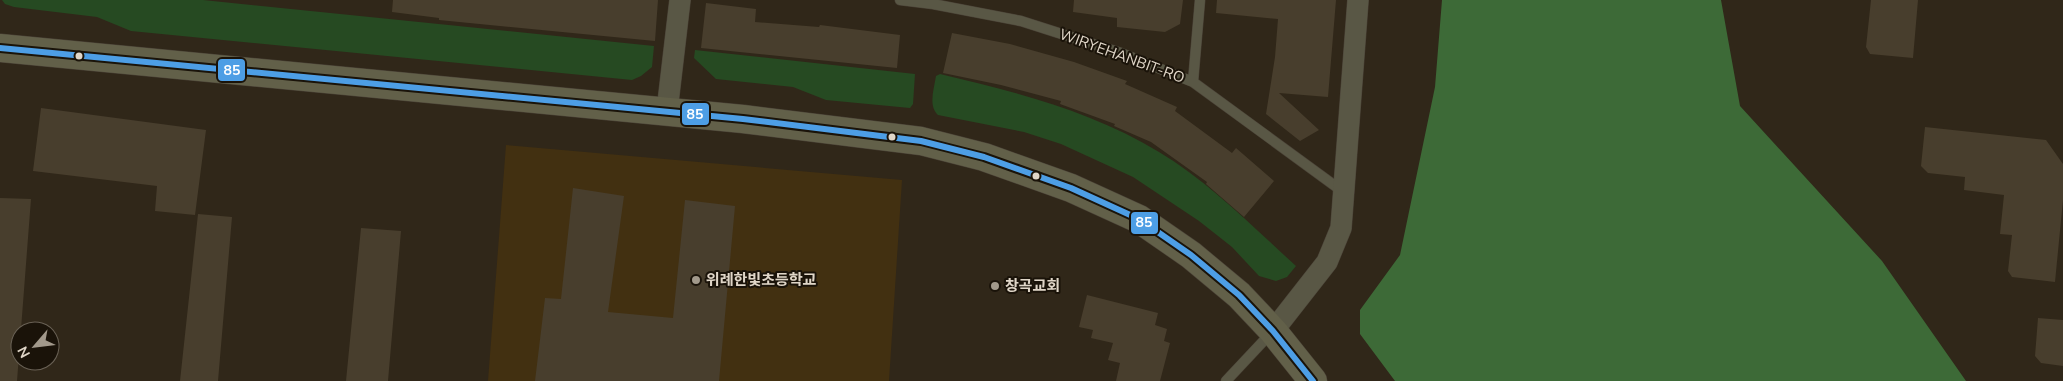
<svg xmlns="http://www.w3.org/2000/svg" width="2063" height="381" font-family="'Nunito Sans','Noto Sans KR',sans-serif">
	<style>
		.built { fill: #423011 }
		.green { fill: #264a22 }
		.forest { fill: #3d6a37 }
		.building { fill: #483e2d }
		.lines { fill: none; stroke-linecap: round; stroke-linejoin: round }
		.lane-casing { stroke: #4a4237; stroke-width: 11 }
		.street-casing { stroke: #4a4237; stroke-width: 22 }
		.secondary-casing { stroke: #4a4237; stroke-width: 29 }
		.lane { stroke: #595745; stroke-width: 10 }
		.street { stroke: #595745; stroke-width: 21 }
		.secondary { stroke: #626049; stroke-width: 28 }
		.bus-1-casing { stroke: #1a1309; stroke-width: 10 }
		.bus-1 { stroke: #4d9ee5; stroke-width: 6 }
		.bus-dot { fill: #e0d6c8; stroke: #1a1309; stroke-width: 2 }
		.poi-dot { fill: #a2998b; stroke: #1a1309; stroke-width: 2 }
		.labels { text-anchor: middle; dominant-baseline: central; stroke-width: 4; stroke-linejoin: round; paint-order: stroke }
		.street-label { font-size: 15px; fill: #e0d6c8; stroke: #1a1309 }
		.poi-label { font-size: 15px; font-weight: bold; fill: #e0d6c8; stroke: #1a1309; text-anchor: start }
		.line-badge { stroke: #1a1309; stroke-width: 2 }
		.badge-label { font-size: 14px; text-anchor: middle; font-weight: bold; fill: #fff }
	</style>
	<rect width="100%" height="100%" fill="#302719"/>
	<path class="built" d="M 506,145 L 902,180 L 889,381 L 488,381 Z"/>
	<path class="green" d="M 2,0 L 203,0 L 654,46 L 652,67 L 641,76 L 632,80 L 131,31 L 97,17 L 14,7 L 5,4 Z
		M 695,50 L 915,74 L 913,104 L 910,108 L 826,100 L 793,87 L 716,79 L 694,58 Z
		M 940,74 C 1016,92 1092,111 1159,152 C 1209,182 1253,227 1296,266 L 1287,277 L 1276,281 L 1259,276 L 1232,247 L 1199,221 L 1133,177 L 1061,144 L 1024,132 L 938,115 C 928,106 934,89 936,76 Z"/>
	<path class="forest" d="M 1442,0 L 1721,0 L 1740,106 L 1882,261 L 1966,381 L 1395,381 L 1360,334 L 1360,310 L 1400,255 L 1435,87 Z"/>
	<path class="building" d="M 393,0 L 658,0 L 655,41 L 439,20 L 439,18 L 392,12 Z
		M 1074,0 L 1183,0 L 1180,24 L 1165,32 L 1117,27 L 1117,18 L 1073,12 Z
		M 1217,0 L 1336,0 L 1328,97 L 1279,93 L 1319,130 L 1300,141 L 1266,114 L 1275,57 L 1278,19 L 1216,13 Z
		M 1871,0 L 1918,0 L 1913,58 L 1870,54 L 1866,47 Z
		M 706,3 L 756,9 L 755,22 L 819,27 L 820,25 L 900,35 L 897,68 L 701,48 Z
		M 952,33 L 1010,44 L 1074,62 L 1127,81 L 1125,84 L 1177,107 L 1175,111 L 1232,153 L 1236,148 L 1274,181 L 1244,217 L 1206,184 L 1207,182 L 1151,142 L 1114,126 L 1115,124 L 1060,104 L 1061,101 L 1001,85 L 943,73 Z
		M 41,108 L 206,130 L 195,215 L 155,211 L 157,186 L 33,171 Z
		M 1925,127 L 2046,140 L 2063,164 L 2063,200 L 2055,282 L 2012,277 L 2008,271 L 2012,235 L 2000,234 L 2004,195 L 1964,190 L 1965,177 L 1928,173 L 1921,166 Z
		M 573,188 L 624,196 L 608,312 L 673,318 L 685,200 L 735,206 L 719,381 L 535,381 L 545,298 L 561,299 Z
		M 0,198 L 31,199 L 17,381 L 0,381 Z
		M 198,214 L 232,217 L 218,381 L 180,381 Z
		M 361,228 L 401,231 L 388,381 L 346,381 Z
		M 1087,295 L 1158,313 L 1155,325 L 1167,329 L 1164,341 L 1170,343 L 1160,381 L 1116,381 L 1120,363 L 1108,360 L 1113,343 L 1091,338 L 1093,330 L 1079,327 Z
		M 2038,318 L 2063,320 L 2063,366 L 2041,363 L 2035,356 Z"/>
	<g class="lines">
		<defs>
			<path id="lane" d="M 900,0 L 933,4 L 1021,21 L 1121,53 L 1193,82 L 1342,191
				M 1193,82 L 1200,0
				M 1226,381 L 1272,332"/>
			<path id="street" d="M 667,111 L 680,0
				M 1273,331 L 1327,262 L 1341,228 L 1358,0"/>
			<path id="secondary" d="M 0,48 L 743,119 L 921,141 L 984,157 L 1071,188 L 1139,219 L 1191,255 L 1239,295 L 1273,331 L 1313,381"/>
		</defs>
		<use href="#lane" class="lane-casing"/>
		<use href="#street" class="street-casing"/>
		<use href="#secondary" class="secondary-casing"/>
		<use href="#lane" class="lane"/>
		<use href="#street" class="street"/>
		<use href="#secondary" class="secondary"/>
		<defs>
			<path id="bus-1" d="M 0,48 L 743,119 L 921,141 L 984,157 L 1071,188 L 1139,219 L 1191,255 L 1239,295 L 1273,331 L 1313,381"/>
		</defs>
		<use href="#bus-1" class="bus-1-casing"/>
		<use href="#bus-1" class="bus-1"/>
	</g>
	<g class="bus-dot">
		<circle cx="79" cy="56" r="4.5"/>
		<circle cx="892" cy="137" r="4.5"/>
		<circle cx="1036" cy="176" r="4.5"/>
	</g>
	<g class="poi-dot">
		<circle cx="696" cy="280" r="5"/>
		<circle cx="995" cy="286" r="5"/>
	</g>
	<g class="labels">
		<g class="street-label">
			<text transform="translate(1122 56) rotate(20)">WIRYEHANBIT-RO</text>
		</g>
		<g class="poi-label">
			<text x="706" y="280">위례한빛초등학교</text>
			<text x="1005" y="286">창곡교회</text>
		</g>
	</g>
	<g class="line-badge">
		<rect x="217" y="58" width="29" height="24" rx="5" fill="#4d9ee5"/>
		<rect x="681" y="102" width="29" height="24" rx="5" fill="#4d9ee5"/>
		<rect x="1130" y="211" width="29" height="24" rx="5" fill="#4d9ee5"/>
	</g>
	<g class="badge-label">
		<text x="232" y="75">85</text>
		<text x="695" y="119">85</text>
		<text x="1144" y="227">85</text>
	</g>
	<g transform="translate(35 346) rotate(242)"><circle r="24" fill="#1a1309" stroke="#696155"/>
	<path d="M0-4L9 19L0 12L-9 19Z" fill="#a2998b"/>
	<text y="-8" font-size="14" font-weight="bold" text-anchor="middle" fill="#e0d6c8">N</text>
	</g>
</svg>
